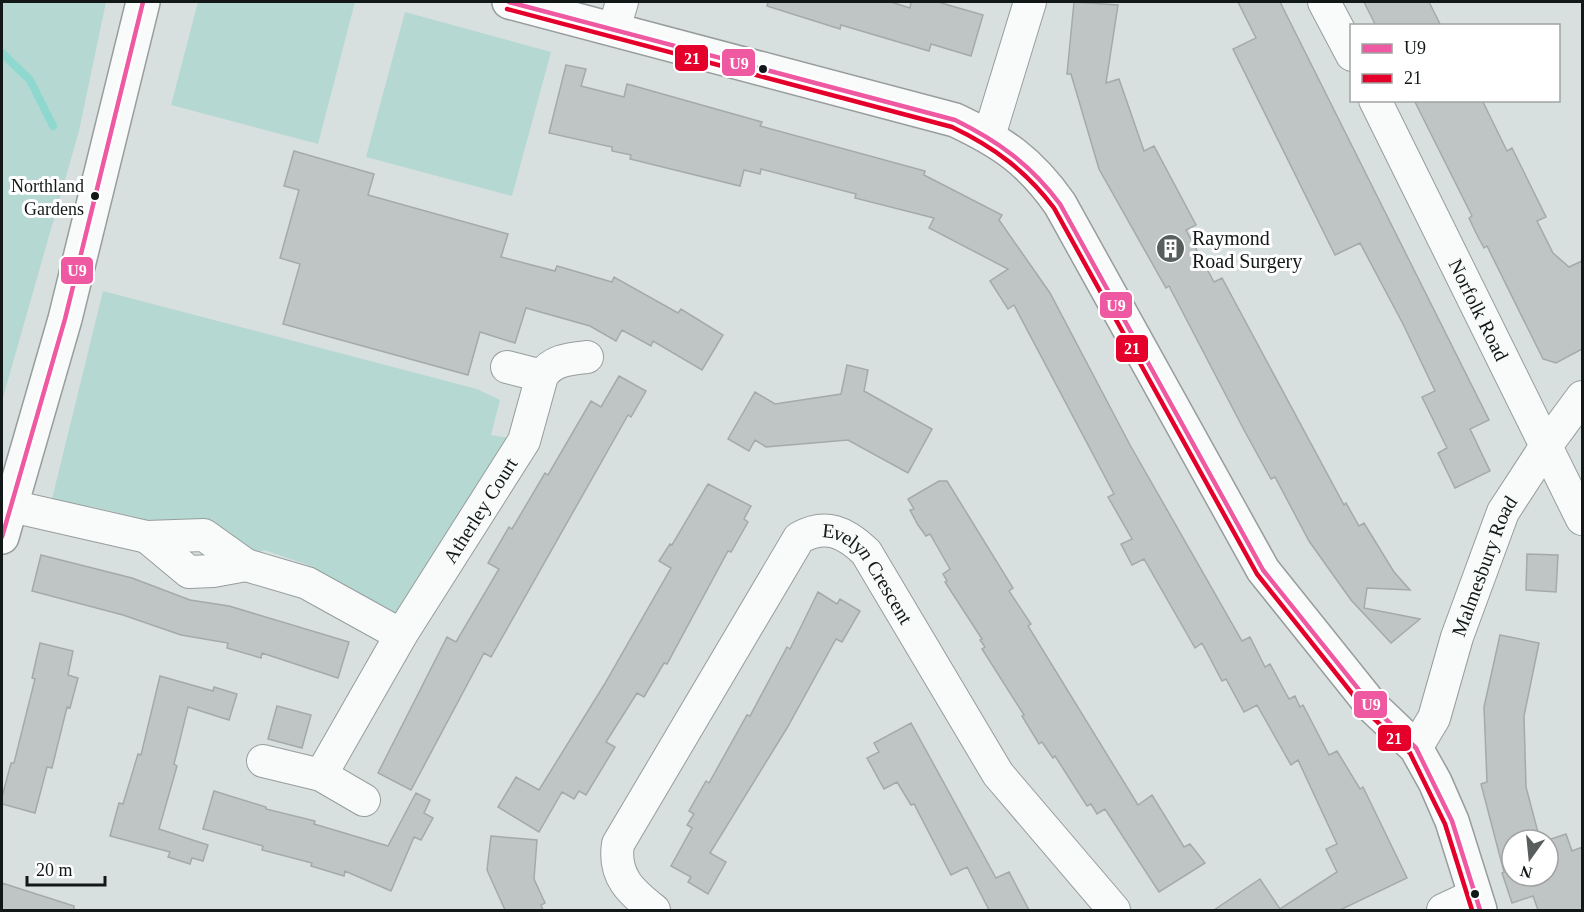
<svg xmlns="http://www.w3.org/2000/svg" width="1584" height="912" font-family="Georgia,serif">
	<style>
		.green { fill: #b5d8d3 }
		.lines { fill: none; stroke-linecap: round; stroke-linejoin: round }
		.stream { stroke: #8fd8d0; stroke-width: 8 }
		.building { fill: #bfc5c4; stroke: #a3aaa9; stroke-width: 1.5 }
		.minor-casing { stroke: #979d9c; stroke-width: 34 }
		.tertiary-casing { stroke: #979d9c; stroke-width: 36 }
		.minor { stroke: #f9fafa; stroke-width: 32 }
		.tertiary { stroke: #f9fafa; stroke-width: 33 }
		.bus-1-casing { stroke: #fff; stroke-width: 9 }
		.bus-2-casing { stroke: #fff; stroke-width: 9 }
		.bus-1 { stroke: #ef59a1; stroke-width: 4.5 }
		.bus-2 { stroke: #e4002b; stroke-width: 4.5 }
		.bus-dot { fill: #121817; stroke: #fff; stroke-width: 2 }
		.labels { text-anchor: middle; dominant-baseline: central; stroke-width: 6; stroke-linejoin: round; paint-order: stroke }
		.bus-label { font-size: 18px; fill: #121817; stroke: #fff; text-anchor: end }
		.poi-label { font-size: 20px; fill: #121817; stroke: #fff; text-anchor: start }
		.street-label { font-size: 20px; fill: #121817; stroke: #fff }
		.line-badge { stroke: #fff; stroke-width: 2 }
		.badge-label { font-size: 16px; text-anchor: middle; font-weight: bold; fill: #fff }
	</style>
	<rect width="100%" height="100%" fill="#d8e0df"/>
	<path class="green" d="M 2,2 L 106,2 L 79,131 L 2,401 Z
		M 198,2 L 355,2 L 318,144 L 171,105 Z
		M 405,12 L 551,52 L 512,196 L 366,157 Z
		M 103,291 L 477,389 L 500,400 L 491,435 L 515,439 L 404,608 L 392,616 L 318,579 L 308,565 L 264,550 L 250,557 L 152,531 L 140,518 L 90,506 L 82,511 L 51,503 Z"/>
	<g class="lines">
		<path class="stream" d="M 2,53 L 30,80 L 53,126"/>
	</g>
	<path class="building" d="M 768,2 L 891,2 L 910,8 L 911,2 L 938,2 L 983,15 L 971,56 L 931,44 L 929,51 L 841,25 L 840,29 L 767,6 Z
		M 1074,2 L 1118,5 L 1106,83 L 1119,79 L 1144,151 L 1154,146 L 1196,225 L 1186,230 L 1214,282 L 1222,278 L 1344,505 L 1346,503 L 1359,526 L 1364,523 L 1394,572 L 1410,590 L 1367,588 L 1364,608 L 1420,619 L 1391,643 L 1351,600 L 1309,541 L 1275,477 L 1271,479 L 1244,430 L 1169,286 L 1166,288 L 1099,169 L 1071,74 L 1067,74 Z
		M 1238,2 L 1280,2 L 1489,420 L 1470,429 L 1490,471 L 1455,488 L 1438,453 L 1447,448 L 1422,397 L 1435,391 L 1403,324 L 1360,243 L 1335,255 L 1233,49 L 1256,38 Z
		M 1364,2 L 1429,2 L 1441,26 L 1376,26 Z
		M 566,65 L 586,69 L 581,86 L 624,97 L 627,84 L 762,122 L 760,126 L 925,171 L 924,175 L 1002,215 L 999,220 L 1050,293 L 1130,445 L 1242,641 L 1250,637 L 1265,667 L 1270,664 L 1289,699 L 1295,696 L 1300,707 L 1303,705 L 1329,755 L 1337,751 L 1360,789 L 1363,787 L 1407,878 L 1340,910 L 1214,910 L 1260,879 L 1280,909 L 1337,872 L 1326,849 L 1337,844 L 1298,760 L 1291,765 L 1257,705 L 1244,712 L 1226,679 L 1222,681 L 1202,643 L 1195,648 L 1144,559 L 1132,565 L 1121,544 L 1132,539 L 1108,497 L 1114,494 L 1014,305 L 1008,309 L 990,281 L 1008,269 L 929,228 L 934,218 L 855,198 L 856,194 L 761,169 L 760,174 L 744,170 L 740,186 L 630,159 L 631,155 L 612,151 L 612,147 L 549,133 Z
		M 1414,100 L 1482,100 L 1507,151 L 1512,148 L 1546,217 L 1537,221 L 1553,253 L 1569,267 L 1582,261 L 1582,349 L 1556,363 L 1543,359 L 1487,246 L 1484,248 L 1476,233 L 1469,218 L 1472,216 Z
		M 294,151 L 374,174 L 368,195 L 508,234 L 501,257 L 555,271 L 557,266 L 612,282 L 614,277 L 678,313 L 681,309 L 723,335 L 702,370 L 653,341 L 651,346 L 622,330 L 616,341 L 590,326 L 526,308 L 515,343 L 480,332 L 468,375 L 283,324 L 300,264 L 280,258 L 299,190 L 284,186 Z
		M 847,365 L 868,370 L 864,391 L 932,429 L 908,473 L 848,440 L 766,447 L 755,440 L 749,451 L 728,439 L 755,392 L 775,404 L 841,394 Z
		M 619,376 L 646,391 L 631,417 L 628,415 L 491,657 L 484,653 L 411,790 L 378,773 L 447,637 L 456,642 L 499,569 L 488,563 L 509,527 L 512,529 L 545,473 L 548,475 L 591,401 L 601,407 Z
		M 939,481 L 947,481 L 1013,588 L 1009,591 L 1031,624 L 1028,626 L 1138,805 L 1152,795 L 1184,847 L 1190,844 L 1205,863 L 1159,892 L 1105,809 L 1097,814 L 1091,804 L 1087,806 L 1055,756 L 1053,758 L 1042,742 L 1039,744 L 1022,716 L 1024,715 L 982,649 L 985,647 L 980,640 L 982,639 L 945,582 L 947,581 L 943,574 L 950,569 L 930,534 L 926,536 L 918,525 L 910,510 L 914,509 L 908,499 Z
		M 708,484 L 751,506 L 744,519 L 748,522 L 731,552 L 728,551 L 667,664 L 664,663 L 644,697 L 637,693 L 606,742 L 615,747 L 586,795 L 579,791 L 574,799 L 562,792 L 539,832 L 498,807 L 516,777 L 539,790 L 604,685 L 671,568 L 659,561 L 670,544 L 672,545 Z
		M 1527,554 L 1558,555 L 1556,592 L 1526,590 Z
		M 41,555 L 132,578 L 190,600 L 229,606 L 349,642 L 338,678 L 262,653 L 261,658 L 227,648 L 228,643 L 181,635 L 123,615 L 32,591 Z
		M 818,592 L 837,604 L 840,599 L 860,611 L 842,642 L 836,639 L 787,728 L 710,853 L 726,862 L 708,894 L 688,882 L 691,877 L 671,866 L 692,828 L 687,825 L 694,814 L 689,811 L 706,781 L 709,783 L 747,715 L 750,716 L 787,647 L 790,649 Z
		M 1500,635 L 1539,643 L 1524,716 L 1526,787 L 1540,840 L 1512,840 L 1512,876 L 1548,876 L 1548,840 L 1566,834 L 1572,851 L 1582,847 L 1582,910 L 1538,910 L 1533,896 L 1512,903 L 1502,873 L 1504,872 L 1481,784 L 1487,782 L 1484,707 Z
		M 40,643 L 73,651 L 68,675 L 78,678 L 70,708 L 67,707 L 52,768 L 47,767 L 35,813 L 2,804 L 2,797 L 11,763 L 14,763 L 35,679 L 32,678 Z
		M 160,676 L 213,691 L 214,687 L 237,694 L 229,720 L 188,707 L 174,764 L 177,766 L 159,829 L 208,845 L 203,861 L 192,858 L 190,864 L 168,857 L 170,852 L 110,836 L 119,803 L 123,804 L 138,754 L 141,755 Z
		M 277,706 L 311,715 L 302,748 L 268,739 Z
		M 911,723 L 996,878 L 1009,872 L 1029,910 L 989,910 L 967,867 L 951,875 L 914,804 L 911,805 L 897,782 L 884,789 L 867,758 L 879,752 L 874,743 Z
		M 214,791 L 266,807 L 266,809 L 315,821 L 314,824 L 388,846 L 416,793 L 430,800 L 424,813 L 433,818 L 421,840 L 414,837 L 391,891 L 345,871 L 344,876 L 311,866 L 312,863 L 262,850 L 263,846 L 203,829 Z
		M 491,836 L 537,840 L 534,879 L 545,903 L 541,905 L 543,910 L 505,910 L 487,870 Z
		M 2,883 L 74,906 L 74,910 L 2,910 Z"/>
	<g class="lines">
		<defs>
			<g id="minor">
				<path d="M 1324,2 L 1352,55"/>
				<path d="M 614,29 L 622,2"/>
				<path id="s1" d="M 1375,100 L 1582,519"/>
				<path d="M 989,136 L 1030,2"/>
				<path d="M 507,367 L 542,376"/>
				<path d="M 11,506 L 147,537 L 204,535 L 246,565 L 307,583 L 401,635"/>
				<path d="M 147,537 L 189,572 L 213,571 L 246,565"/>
				<path id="s2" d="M 1416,748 L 1434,718 L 1457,637 L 1503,512 L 1546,446 L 1582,397"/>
				<path d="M 263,761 L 321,775 L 364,800"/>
				<path id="s3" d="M 321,775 L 401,635 L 524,441 L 542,376 C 552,360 569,359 587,357"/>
				<path id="s4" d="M 654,910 C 631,892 613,876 618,844 L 799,538 C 826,523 845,532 866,552 L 998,774 L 1114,910"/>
				<path d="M 1443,910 L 1475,895"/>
			</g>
			<path id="tertiary" d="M 509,2 L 955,120 C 1002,142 1030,161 1060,204 L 1263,570 L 1372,706 L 1416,748 L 1435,782 L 1452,821 L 1480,910
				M 2,537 L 65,319 L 143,2"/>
		</defs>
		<use href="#minor" class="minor-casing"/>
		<use href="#tertiary" class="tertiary-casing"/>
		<use href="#minor" class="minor"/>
		<use href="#tertiary" class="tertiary"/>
		<defs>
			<path id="bus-1" d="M 509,2 L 955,120 C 998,141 1031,165 1060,204 L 1263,570 L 1372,706 L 1416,748 L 1452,821 L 1480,910
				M 2,537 L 65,319 L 143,2"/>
			<path id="bus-2" d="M 507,9 L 952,127 C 994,147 1026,171 1054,208 L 1257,574 L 1366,711 L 1410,753 L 1445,824 L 1472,910"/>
		</defs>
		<use href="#bus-1" class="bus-1-casing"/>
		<use href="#bus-2" class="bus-2-casing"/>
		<use href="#bus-1" class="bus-1"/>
		<use href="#bus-2" class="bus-2"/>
	</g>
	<defs>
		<symbol id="building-disc" viewBox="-11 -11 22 22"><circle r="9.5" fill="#575e5d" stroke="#fff"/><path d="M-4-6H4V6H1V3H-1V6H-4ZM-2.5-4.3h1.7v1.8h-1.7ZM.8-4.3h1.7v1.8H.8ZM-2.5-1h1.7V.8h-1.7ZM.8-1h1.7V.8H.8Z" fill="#fff"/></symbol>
	</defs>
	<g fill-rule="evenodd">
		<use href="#building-disc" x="1154" y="232" width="33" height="33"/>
	</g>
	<g class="bus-dot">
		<circle cx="763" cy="69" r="5"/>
		<circle cx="95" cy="196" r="5"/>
		<circle cx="1475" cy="894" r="5"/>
	</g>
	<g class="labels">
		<g class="bus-label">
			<text x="84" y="186">Northland<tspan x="84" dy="23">Gardens</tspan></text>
		</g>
		<g class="poi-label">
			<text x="1192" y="238">Raymond<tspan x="1192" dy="23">Road Surgery</tspan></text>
		</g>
		<g class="street-label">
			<text stroke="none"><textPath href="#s1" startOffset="234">Norfolk Road</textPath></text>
			<text stroke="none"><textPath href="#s3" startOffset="309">Atherley Court</textPath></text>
			<text stroke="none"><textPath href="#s2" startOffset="195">Malmesbury Road</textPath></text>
			<text stroke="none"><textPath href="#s4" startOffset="526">Evelyn Crescent</textPath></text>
		</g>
	</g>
	<g class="line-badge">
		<rect x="674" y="44" width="35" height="28" rx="6" fill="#e4002b"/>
		<rect x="721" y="48" width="35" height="29" rx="6" fill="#ef59a1"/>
		<rect x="60" y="256" width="34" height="29" rx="6" fill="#ef59a1"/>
		<rect x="1099" y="291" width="34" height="28" rx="6" fill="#ef59a1"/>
		<rect x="1115" y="334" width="34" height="29" rx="6" fill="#e4002b"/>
		<rect x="1353" y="690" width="35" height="29" rx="6" fill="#ef59a1"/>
		<rect x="1377" y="724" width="35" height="28" rx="6" fill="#e4002b"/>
	</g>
	<g class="badge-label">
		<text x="692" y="64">21</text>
		<text x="739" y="69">U9</text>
		<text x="77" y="276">U9</text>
		<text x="1116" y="311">U9</text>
		<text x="1132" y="354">21</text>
		<text x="1371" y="710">U9</text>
		<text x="1394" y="744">21</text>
	</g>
	<rect width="1584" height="912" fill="none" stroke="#121817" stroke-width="6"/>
	<rect x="1350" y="24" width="210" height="78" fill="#ffffff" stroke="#a0a3a2" stroke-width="1.5"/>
	<rect x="1362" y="44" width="30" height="9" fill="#ef59a1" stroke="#a0a3a2" stroke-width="1.5"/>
	<text x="1404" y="54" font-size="18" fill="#121817">U9</text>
	<rect x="1362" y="74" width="30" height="9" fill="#e4002b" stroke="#a0a3a2" stroke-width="1.5"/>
	<text x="1404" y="84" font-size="18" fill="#121817">21</text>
	<g transform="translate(1530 858) rotate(195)"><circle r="28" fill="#ffffff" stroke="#a0a3a2" stroke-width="1.5"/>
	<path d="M0-4.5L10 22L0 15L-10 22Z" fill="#575e5d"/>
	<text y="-9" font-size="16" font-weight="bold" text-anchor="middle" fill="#121817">N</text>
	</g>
	<path d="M27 876v9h78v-9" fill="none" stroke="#121817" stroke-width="3"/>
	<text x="36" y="876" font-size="18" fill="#121817" stroke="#ffffff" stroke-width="4.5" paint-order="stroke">20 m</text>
</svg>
